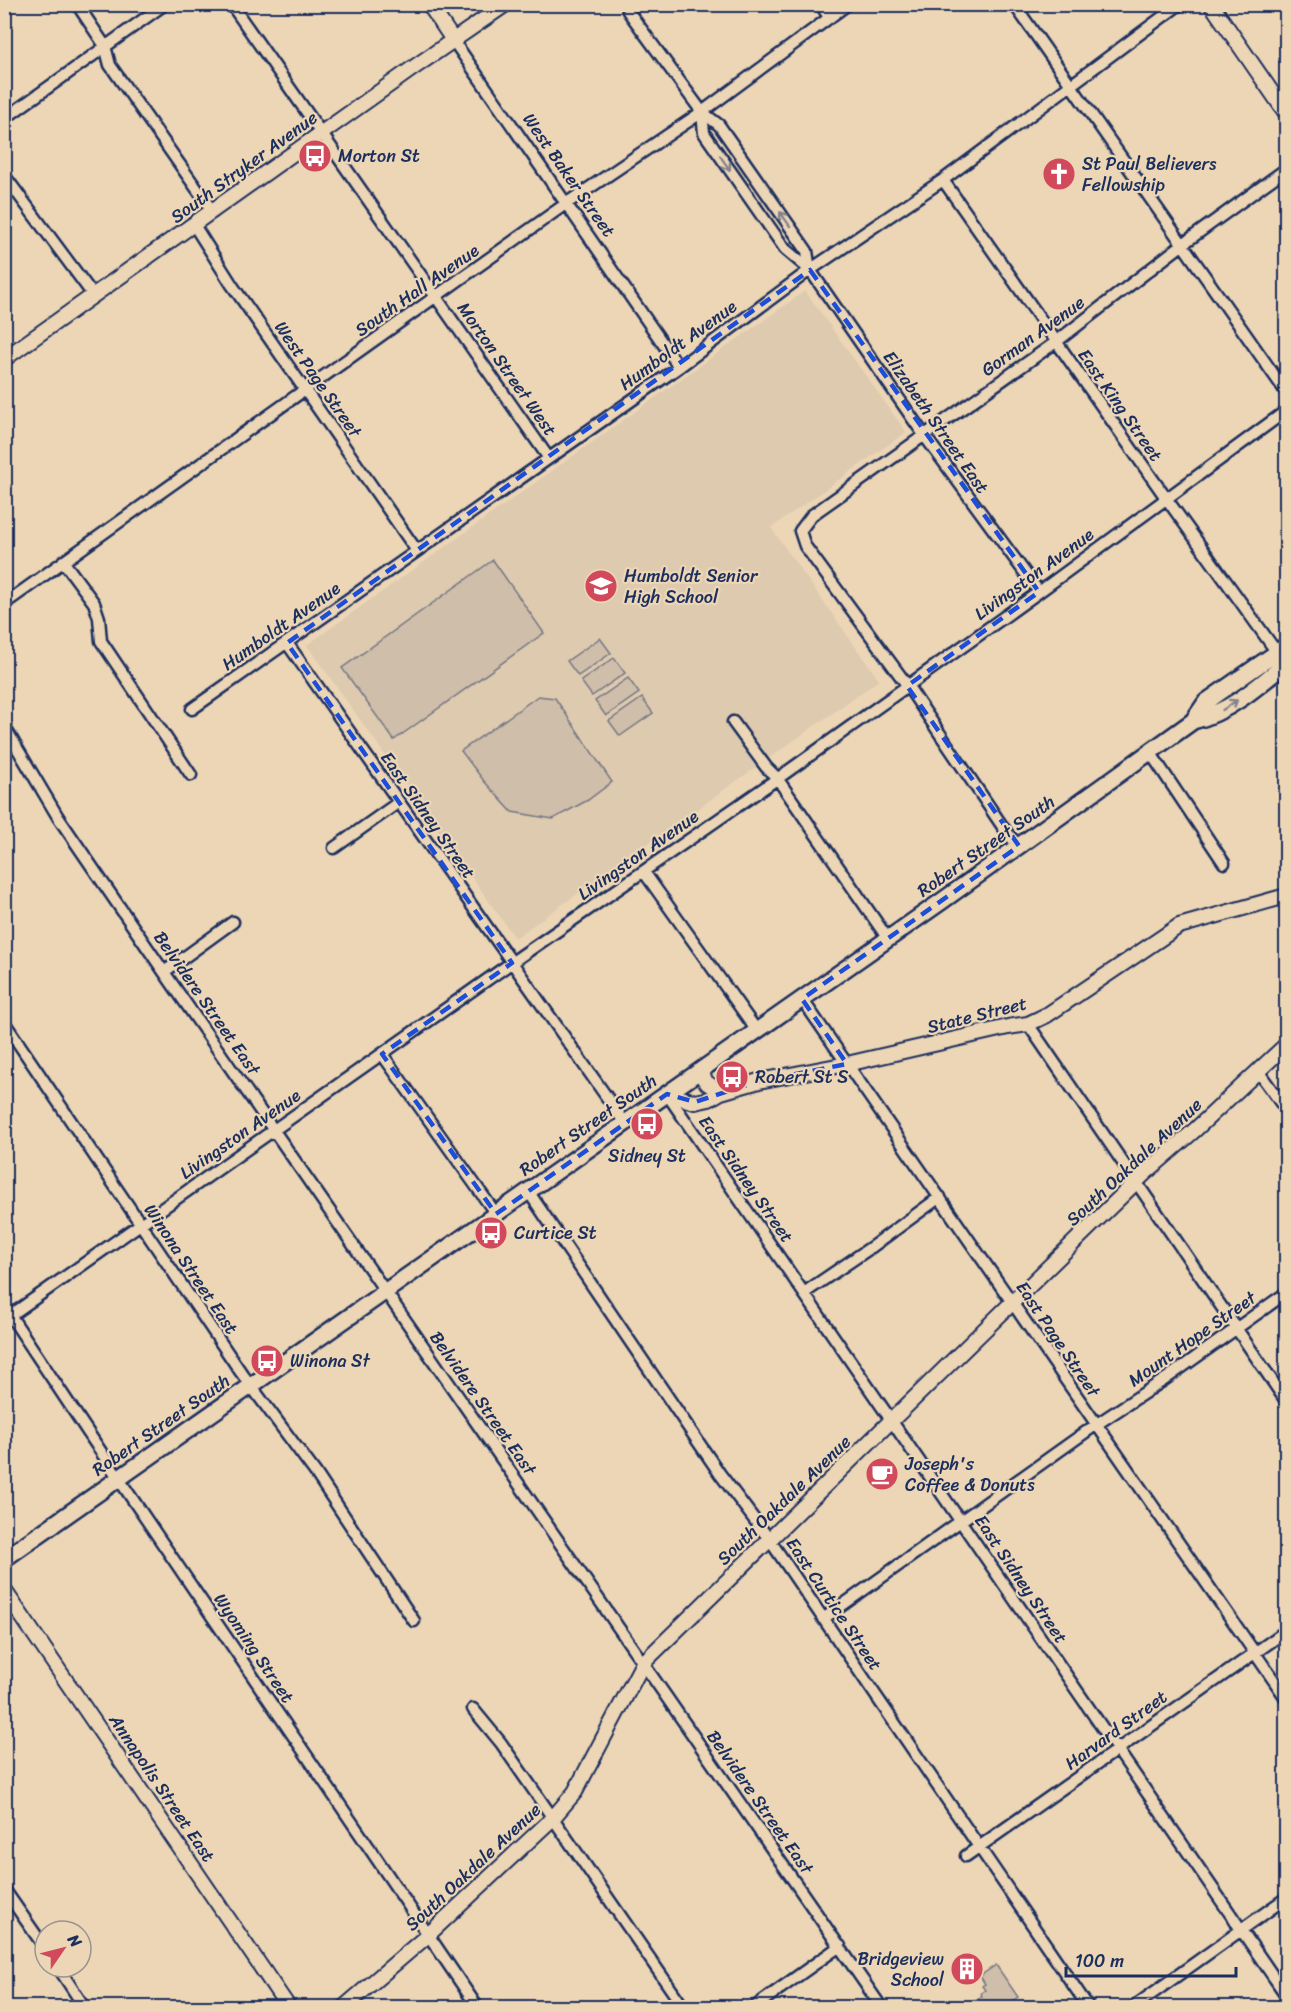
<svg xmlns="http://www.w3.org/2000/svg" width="1291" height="2012" font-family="Sriracha,sans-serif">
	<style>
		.built { fill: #ddcaaf }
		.green { fill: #cfbea9; stroke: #757684; stroke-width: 1.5 }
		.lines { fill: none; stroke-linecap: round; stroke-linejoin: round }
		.minor-casing { stroke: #1b2f5e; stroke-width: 15 }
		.tertiary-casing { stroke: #1b2f5e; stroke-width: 18 }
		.secondary-casing { stroke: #1b2f5e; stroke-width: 20 }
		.minor { stroke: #edd6b6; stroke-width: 10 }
		.tertiary { stroke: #edd6b6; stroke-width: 14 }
		.secondary { stroke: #edd6b6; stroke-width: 15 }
		.oneway { stroke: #84828a }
		.marked { fill: none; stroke: #1d4ed8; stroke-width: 4.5; stroke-dasharray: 12 8; stroke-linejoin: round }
		.labels { text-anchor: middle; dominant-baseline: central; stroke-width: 4.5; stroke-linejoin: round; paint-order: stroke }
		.poi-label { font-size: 18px; fill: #1b2f5e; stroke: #edd6b6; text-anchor: start }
		.street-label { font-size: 18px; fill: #1b2f5e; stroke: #edd6b6 }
	</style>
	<rect width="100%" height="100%" fill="#edd6b6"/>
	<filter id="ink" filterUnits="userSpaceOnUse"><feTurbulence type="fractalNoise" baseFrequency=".0167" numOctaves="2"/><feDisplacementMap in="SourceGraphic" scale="12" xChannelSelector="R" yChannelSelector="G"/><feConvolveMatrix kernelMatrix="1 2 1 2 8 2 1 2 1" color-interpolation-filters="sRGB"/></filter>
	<g filter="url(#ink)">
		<path class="built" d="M 805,291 L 906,432 L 771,528 L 879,680 L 515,938 L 307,645 Z"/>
		<path class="green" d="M 493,560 L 544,633 L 394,740 L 342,668 Z
			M 600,638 L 611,653 L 578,676 L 567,661 Z
			M 614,658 L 625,673 L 592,696 L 581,681 Z
			M 628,678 L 639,693 L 606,716 L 595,701 Z
			M 538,696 L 555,698 L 612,782 L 588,800 L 553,819 L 512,812 L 484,781 L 461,751 Z
			M 642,698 L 653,713 L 620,736 L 609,721 Z
			M 996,1965 L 1018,1997 L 1003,2007 L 965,2007 L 982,1996 L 981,1993 L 985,1990 L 982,1986 L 985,1984 L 980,1976 Z"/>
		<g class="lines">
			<defs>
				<path id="minor" d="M 77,4 L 105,46 L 110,65 L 213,212
					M 231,4 L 548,457
					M 820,4 L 830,18
					M 1014,4 L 1286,392
					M 628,11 L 702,112 L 719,125 L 807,251 L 810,270
					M 453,40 L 679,367
					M 702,112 L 704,133 L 785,249 L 810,270 L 924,435 L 1039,592
					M 4,119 L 165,4
					M 4,175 L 93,295
					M 943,180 L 1166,498 L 1273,647
					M 194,225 L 232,285 L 417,551
					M 63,561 L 94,603 L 99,618 L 101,641 L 191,775
					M 4,604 L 567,203 L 702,112 L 848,4
					M 287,643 L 625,1123
					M 192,709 L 679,367 L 810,270 L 943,180 L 1180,4
					M 733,722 L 766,767 L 777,778 L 888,939
					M 4,726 L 58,817 L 164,972 L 882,2008
					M 1150,752 L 1224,863
					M 1019,846 L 1007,833 L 907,685 L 805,546 L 800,531 L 812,515 L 1056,342 L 1183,244 L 1286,169
					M 334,848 L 399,802
					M 644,872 L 757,1031
					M 164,972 L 233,922
					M 802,999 L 1286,1698
					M 4,1022 L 240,1371 L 315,1472 L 414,1621
					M 1028,1024 L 1286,1401
					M 382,1054 L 496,1214
					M 1258,1071 L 1286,1110
					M 667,1094 L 1286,1995
					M 528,1191 L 720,1474 L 769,1539 L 1089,2008
					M 804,1293 L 873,1246 L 940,1197
					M 4,1306 L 129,1494 L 478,2008
					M 4,1320 L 521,956 L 784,774 L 1039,592 L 1286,411
					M 823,1619 L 1097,1424 L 1167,1378 L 1286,1293
					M 473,1709 L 501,1743 L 684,2008
					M 966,1856 L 1286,1631
					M 4,1889 L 45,1948
					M 58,1967 L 85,2008
					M 753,2008 L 840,1946
					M 1132,2008 L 1286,1898"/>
				<path id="tertiary" d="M 429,4 L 453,40
					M 1211,4 L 1286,113
					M 4,359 L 413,68 L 506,4
					M 699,1072 L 707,1083 L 721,1092
					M 667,1094 L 695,1102 L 709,1099 L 721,1092 L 759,1081 L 847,1064 L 1008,1027 L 1028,1024 L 1047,1015 L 1179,926 L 1286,896
					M 4,1590 L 289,2008
					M 343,2008 L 428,1935 L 552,1819 L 575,1792 L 643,1663 L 1144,1174 L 1196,1129 L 1286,1045"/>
				<path id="secondary" d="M 1193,721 L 1206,702 L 1286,646
					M 4,1559 L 942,901 L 1193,721 C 1228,713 1259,686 1286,663"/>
			</defs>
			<use href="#minor" class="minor-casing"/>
			<use href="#tertiary" class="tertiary-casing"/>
			<use href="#secondary" class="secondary-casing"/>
			<use href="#minor" class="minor"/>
			<use href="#tertiary" class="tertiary"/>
			<use href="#secondary" class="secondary"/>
		</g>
		<defs><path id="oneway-shaft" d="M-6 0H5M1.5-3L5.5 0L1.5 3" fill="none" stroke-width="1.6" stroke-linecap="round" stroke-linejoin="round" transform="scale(1.5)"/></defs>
		<g class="oneway">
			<use href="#oneway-shaft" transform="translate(725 163) rotate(55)"/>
			<use href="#oneway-shaft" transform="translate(785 219) rotate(-125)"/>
			<use href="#oneway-shaft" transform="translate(1230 705) rotate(-34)"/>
		</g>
	</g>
	<path class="marked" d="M 810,270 L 1039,592 L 907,686 L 1019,846 L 802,999 L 847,1064 L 759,1081 L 695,1102 L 667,1094 L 496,1214 L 382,1054 L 512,963 L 287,643 Z"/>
	<defs>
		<symbol id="bus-disc" viewBox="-11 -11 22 22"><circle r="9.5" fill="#d1495b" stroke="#edd6b6"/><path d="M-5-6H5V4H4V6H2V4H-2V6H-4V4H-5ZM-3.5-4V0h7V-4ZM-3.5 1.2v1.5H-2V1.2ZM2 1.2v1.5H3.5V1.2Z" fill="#fff"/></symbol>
		<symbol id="church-disc" viewBox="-11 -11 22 22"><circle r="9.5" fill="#d1495b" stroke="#edd6b6"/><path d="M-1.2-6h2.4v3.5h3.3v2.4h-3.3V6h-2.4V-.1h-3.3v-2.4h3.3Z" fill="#fff"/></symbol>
		<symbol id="school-disc" viewBox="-11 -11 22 22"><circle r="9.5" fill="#d1495b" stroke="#edd6b6"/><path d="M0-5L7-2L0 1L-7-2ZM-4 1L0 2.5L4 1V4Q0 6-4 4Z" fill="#fff"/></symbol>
		<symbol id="cafe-disc" viewBox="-11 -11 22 22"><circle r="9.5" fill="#d1495b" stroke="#edd6b6"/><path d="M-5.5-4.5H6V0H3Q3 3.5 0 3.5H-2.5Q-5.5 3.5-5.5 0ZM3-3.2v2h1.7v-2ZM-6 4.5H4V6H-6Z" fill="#fff"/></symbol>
		<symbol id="building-disc" viewBox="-11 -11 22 22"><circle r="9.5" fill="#d1495b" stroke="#edd6b6"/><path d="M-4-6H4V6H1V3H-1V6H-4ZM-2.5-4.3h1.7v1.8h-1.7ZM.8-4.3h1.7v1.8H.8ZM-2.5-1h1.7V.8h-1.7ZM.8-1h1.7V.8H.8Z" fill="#fff"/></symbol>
	</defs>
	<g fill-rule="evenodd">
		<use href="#bus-disc" x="296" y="137" width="38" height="38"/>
		<use href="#church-disc" x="1040" y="155" width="38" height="38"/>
		<use href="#school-disc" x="582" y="567" width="38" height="38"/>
		<use href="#bus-disc" x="713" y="1058" width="38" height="38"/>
		<use href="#bus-disc" x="628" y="1105" width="38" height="38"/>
		<use href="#bus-disc" x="472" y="1214" width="38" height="38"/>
		<use href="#bus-disc" x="248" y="1342" width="38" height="38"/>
		<use href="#cafe-disc" x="863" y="1455" width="38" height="38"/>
		<use href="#building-disc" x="948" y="1950" width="38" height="38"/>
	</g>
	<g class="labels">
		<g class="poi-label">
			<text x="338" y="156">Morton St</text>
			<text x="1082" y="164">St Paul Believers<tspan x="1082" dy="21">Fellowship</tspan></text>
			<text x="624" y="576">Humboldt Senior<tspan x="624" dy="21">High School</tspan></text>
			<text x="755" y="1077">Robert St S</text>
			<text x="647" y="1156" text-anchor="middle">Sidney St</text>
			<text x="514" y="1233">Curtice St</text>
			<text x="290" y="1361">Winona St</text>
			<text x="905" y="1464">Joseph's<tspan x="905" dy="21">Coffee &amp; Donuts</tspan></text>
			<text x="944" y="1959" text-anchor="end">Bridgeview<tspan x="944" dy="21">School</tspan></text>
		</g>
		<g class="street-label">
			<text transform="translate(244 167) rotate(-36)">South Stryker Avenue</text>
			<text transform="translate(569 175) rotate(55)">West Baker Street</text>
			<text transform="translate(417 290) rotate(-35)">South Hall Avenue</text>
			<text transform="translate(1033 336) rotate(-36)">Gorman Avenue</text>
			<text transform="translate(678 345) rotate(-36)">Humboldt Avenue</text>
			<text transform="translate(507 369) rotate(55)">Morton Street West</text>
			<text transform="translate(318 379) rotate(55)">West Page Street</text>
			<text transform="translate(1120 405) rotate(55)">East King Street</text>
			<text transform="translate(936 422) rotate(55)">Elizabeth Street East</text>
			<text transform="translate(1034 574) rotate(-36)">Livingston Avenue</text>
			<text transform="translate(281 626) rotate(-35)">Humboldt Avenue</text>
			<text transform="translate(428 815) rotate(55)">East Sidney Street</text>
			<text transform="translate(986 846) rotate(-35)">Robert Street South</text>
			<text transform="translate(638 855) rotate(-35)">Livingston Avenue</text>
			<text transform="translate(207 1003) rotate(55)">Belvidere Street East</text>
			<text transform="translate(977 1015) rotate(-14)">State Street</text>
			<text transform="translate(588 1125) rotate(-35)">Robert Street South</text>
			<text transform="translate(240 1134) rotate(-35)">Livingston Avenue</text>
			<text transform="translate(1134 1162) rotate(-43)">South Oakdale Avenue</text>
			<text transform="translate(746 1179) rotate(55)">East Sidney Street</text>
			<text transform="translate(191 1269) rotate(56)">Winona Street East</text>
			<text transform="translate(1058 1339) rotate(56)">East Page Street</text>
			<text transform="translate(1192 1339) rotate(-35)">Mount Hope Street</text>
			<text transform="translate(483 1403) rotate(55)">Belvidere Street East</text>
			<text transform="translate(161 1425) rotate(-35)">Robert Street South</text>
			<text transform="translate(784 1500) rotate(-44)">South Oakdale Avenue</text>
			<text transform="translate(1021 1579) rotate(56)">East Sidney Street</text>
			<text transform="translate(834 1604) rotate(56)">East Curtice Street</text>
			<text transform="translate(254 1648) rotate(56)">Wyoming Street</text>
			<text transform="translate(1116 1730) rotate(-36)">Harvard Street</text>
			<text transform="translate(162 1788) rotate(56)">Annapolis Street East</text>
			<text transform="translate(760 1802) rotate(55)">Belvidere Street East</text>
			<text transform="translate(473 1867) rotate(-43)">South Oakdale Avenue</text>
		</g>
	</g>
	<rect width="1291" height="2012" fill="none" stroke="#edd6b6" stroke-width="24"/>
	<rect x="12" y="12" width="1267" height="1988" fill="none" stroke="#1b2f5e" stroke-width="2" filter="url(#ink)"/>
	<g transform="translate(63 1949) rotate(55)"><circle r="28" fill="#edd6b6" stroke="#999393" stroke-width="1.5"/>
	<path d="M0-4.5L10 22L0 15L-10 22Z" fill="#d1495b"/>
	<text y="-9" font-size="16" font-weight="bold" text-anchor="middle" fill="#1b2f5e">N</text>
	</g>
	<path d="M1066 1967v9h170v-9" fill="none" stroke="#1b2f5e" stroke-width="3"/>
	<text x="1075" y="1967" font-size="18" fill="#1b2f5e" stroke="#edd6b6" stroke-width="4.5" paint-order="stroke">100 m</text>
</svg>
